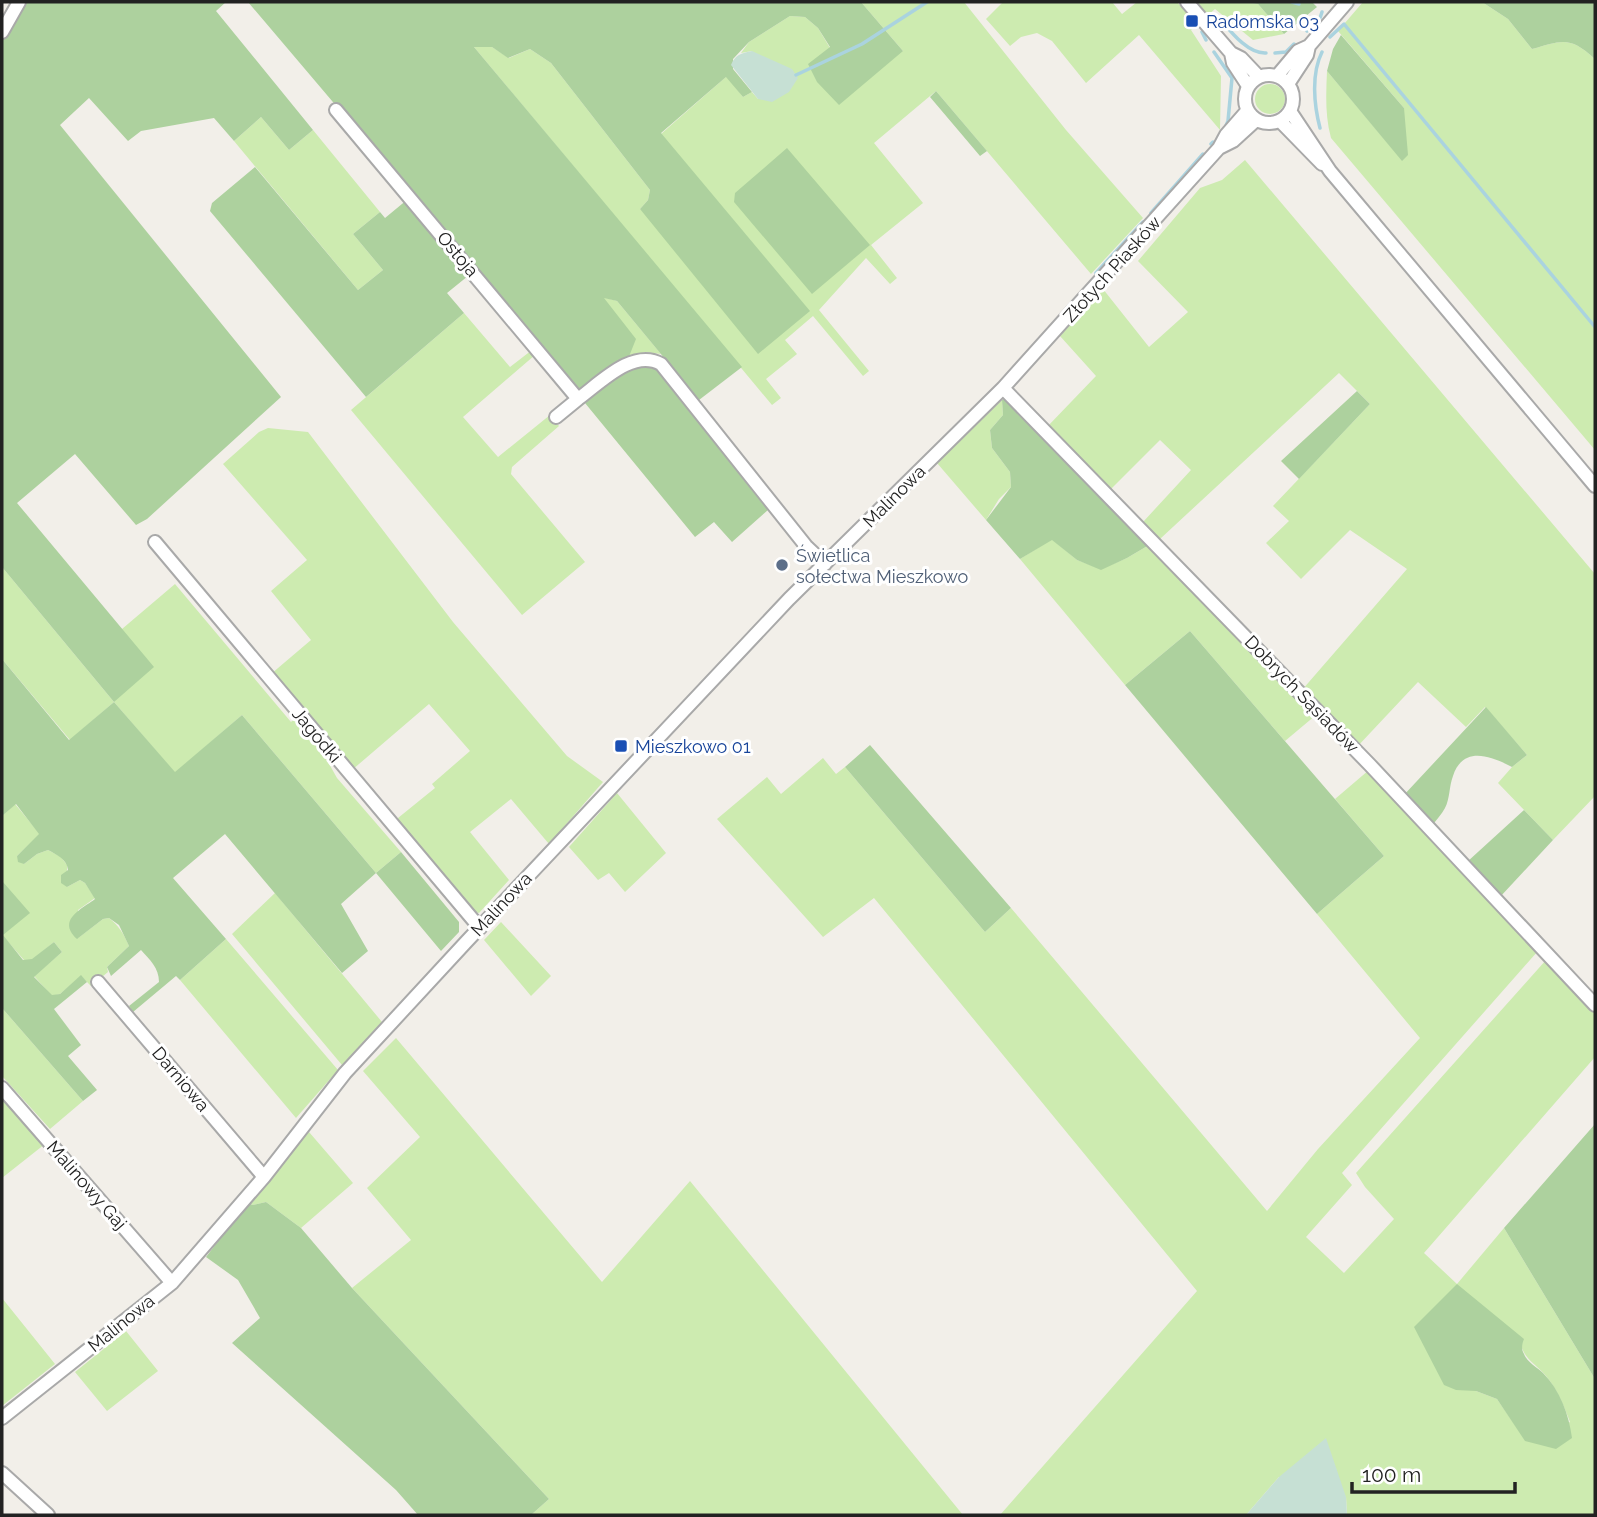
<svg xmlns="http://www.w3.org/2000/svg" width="1597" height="1517" font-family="Raleway,sans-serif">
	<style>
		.grass { fill: #cdebb0; fill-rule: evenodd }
		.forest { fill: #add19e }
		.wetland { fill: #c6e0d4 }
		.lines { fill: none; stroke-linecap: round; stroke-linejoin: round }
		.stream { stroke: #aad3df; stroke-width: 3.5 }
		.minor-casing { stroke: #a9a9a9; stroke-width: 16 }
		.minor { stroke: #fff; stroke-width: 12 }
		.transit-dot { fill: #1a4fb4; stroke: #fff; stroke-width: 2.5 }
		.service-dot { fill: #5c6f8a; stroke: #fff; stroke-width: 2.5 }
		.labels { text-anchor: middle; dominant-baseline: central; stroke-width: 6; stroke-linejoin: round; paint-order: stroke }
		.transit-label { font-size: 18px; fill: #164399; stroke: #fff; text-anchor: start }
		.street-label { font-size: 18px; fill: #222; stroke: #fff }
		.service-label { font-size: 18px; fill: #4e5e75; stroke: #fff; text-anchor: start }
	</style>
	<rect width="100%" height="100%" fill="#f2efe9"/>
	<path class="grass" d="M 861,2 L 964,2 L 1066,130 L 1143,218 L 1091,274 L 936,91 L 874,143 L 923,203 L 871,245 L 897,278 L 890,284 L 866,258 L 819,310 L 869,371 L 863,376 L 813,316 L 785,340 L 797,354 L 766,379 L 781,398 L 772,405 L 474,47 L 492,47 L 509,58 L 530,49 L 551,63 L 650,190 L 648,200 L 640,209 L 809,311 L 661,134 L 727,76 L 743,97 L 752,92 L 758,99 L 752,51 L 741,53 L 749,42 L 790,16 L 805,17 L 818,28 L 830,48 L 822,55 L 903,51 Z
		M 1003,2 L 1112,2 L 1122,14 L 1137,2 L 1177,2 L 1197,24 L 1191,30 L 1221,76 L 1220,130 L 1139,35 L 1086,83 L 1052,41 L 1037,33 L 1021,37 L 1010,46 L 986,19 Z
		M 1197,2 L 1243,2 L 1258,4 L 1284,34 L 1253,40 L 1215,9 L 1208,15 Z
		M 1363,2 L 1482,2 L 1508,19 L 1532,49 C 1563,40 1570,36 1595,59 L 1595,450 L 1331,138 C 1325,116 1326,94 1327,71 L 1402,160 L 1404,108 L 1338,31 Z
		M1255 99a15 15 0 1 1 30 0a15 15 0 1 1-30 0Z
		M 261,117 L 289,150 L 313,130 L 380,212 L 353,234 L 383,270 L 358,290 L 234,141 Z
		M 1245,160 L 1595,574 L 1595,796 L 1553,840 L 1498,783 L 1512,767 L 1527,755 L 1485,707 L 1466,727 L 1418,682 L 1356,748 L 1302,690 L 1407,569 L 1350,530 L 1301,579 L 1266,543 L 1289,521 L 1273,506 L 1370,404 L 1339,373 L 1160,539 L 1143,522 L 1191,470 L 1160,440 L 1111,489 L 1047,427 L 1096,376 L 1060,336 L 1103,289 L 1149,347 L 1188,312 L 1138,261 L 1200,188 L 1222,180 Z
		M 603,297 L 617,301 L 661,354 L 645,352 L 628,359 Z
		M 464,313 L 510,367 L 532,350 L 535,355 L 463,417 L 498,457 L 550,415 L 559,426 L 512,467 L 511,474 L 585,562 L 522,615 L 351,410 Z
		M 1002,400 L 1003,415 L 990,430 L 992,448 L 1010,472 L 1011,487 L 999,499 L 986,520 L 937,463 Z
		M 268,428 L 308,432 L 453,622 L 567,756 L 603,782 L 549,844 L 511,799 L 470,832 L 509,880 L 479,913 L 470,911 L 398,825 L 398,818 L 435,788 L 432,784 L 470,751 L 429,704 L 352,770 L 271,674 L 311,640 L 271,591 L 307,560 L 223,464 L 259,432 Z
		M 1052,539 L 1077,560 L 1101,569 L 1127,558 L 1149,545 L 1316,715 L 1285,741 L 1190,631 L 1125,685 L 1020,559 Z
		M 2,567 L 114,702 L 122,629 L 175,584 L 291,722 L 296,717 L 314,737 L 337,778 L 401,852 L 376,873 L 242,715 L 175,773 L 114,702 L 70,740 L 2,659 Z
		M 823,758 L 836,774 L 845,767 L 985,932 L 1011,908 L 1267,1211 L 1318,1149 L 1420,1038 L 1317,914 L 1384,856 L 1335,799 L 1369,770 L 1538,951 L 1342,1173 L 1352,1185 L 1306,1237 L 1344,1273 L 1394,1219 L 1365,1187 L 1356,1173 L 1546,960 L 1595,1013 L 1595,1057 L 1424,1253 L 1457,1284 L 1504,1228 L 1595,1379 L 1595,1515 L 1347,1515 L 1346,1497 L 1279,1477 L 1246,1515 L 1000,1515 L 1197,1291 L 874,898 L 823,937 L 717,819 L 767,777 L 781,794 ZM 1521,1345 C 1525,1360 1536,1364 1546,1376 C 1557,1389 1564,1406 1570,1422 L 1526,1441 L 1497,1399 L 1476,1391 Z
		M 617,793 L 666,853 L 625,892 L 609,873 L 598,880 L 569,847 Z
		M 15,804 L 40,834 L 17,856 L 24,864 L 37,854 L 48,850 L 61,857 L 67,865 L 67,887 L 80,880 L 85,883 L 95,898 L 78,910 L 78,938 L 103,919 L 109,918 C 119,926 124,934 129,946 L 107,967 L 108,972 L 91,986 L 81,976 L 60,994 L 52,996 L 34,976 L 62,952 L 54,942 L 32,960 L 24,960 L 2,935 L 2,816 Z
		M 275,893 L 382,1022 L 342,1065 L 232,934 Z
		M 501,922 L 551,976 L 531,996 L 484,940 Z
		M 226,939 L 338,1070 L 296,1118 L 180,980 Z
		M 2,1008 L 83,1101 L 50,1129 L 2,1076 Z
		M 396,1038 L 602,1282 L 690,1181 L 963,1515 L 531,1515 L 549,1499 L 352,1288 L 411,1240 L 367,1188 L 420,1137 L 363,1071 Z
		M 2,1095 L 45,1144 L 2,1178 Z
		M 309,1132 L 353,1183 L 301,1228 L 266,1202 L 253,1205 L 247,1203 Z
		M 2,1298 L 55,1364 L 2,1406 Z
		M 126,1331 L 158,1371 L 107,1411 L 75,1372 Z"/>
	<path class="forest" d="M 23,2 L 226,2 L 216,11 L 313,130 L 289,150 L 261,117 L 234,141 L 214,118 L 141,131 L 128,141 L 89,98 L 60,125 L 281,397 L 147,519 L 136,525 L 75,454 L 17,503 L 154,667 L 114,702 L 175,772 L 242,715 L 376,873 L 401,852 L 459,922 L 459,932 L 441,951 L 376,873 L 341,904 L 368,951 L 342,973 L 225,834 L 173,878 L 226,939 L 180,980 L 176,976 L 133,1012 L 129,1006 L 159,982 C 159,968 150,960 141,950 L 111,976 L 107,967 L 129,946 L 119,925 L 109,918 L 103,919 L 77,939 C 56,920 82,909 95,899 L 85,883 L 80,880 L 67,887 L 61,883 L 61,875 L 68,870 C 67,859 57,855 48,850 L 37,854 L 24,864 L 18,862 L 17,856 L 39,834 L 16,804 L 2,816 L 2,659 L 69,740 L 114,702 L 2,567 L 2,39 Z
		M 248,2 L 861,2 L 903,51 L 839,105 L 817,82 L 808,64 L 830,47 L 818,28 L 805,17 L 790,16 L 749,42 L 733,59 L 733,69 L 752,92 L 743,97 L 726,77 L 661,133 L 810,311 L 758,354 L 640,209 L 648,200 L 650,190 L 551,63 L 530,49 L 508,58 L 492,47 L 474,47 L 742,367 L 699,400 L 617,301 L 604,298 L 636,339 L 628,359 L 579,392 Z
		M 1243,2 L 1312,2 L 1317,7 L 1284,34 L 1258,4 Z
		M 1482,2 L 1595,2 L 1595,59 C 1570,36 1563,40 1532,49 L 1508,19 Z
		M 1341,35 L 1404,108 L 1408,155 L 1402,161 L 1327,71 L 1333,49 Z
		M 936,91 L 987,151 L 980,156 L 930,97 Z
		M 787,148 L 870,245 L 812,294 L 734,202 L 735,193 Z
		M 255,167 L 358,290 L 383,270 L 353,234 L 380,212 L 385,218 L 408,199 L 468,276 L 447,293 L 464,313 L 366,397 L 210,211 L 212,203 Z
		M 650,365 L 661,369 L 773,509 L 768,510 L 732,542 L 714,522 L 695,537 L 585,403 C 605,384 623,367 650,365 Z
		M 1357,391 L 1370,404 L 1299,479 L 1281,461 Z
		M 1006,399 L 1149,545 L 1127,558 L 1101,570 L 1077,560 L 1052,540 L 1020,559 L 986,520 L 1011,487 L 1010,472 L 992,448 L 990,430 L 1003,415 L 1002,400 Z
		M 1190,631 L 1384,856 L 1317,914 L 1125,685 Z
		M 1486,707 L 1527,755 L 1512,767 C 1491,756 1463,745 1453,776 C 1449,786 1450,799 1445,808 C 1442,814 1436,820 1432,826 L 1403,796 Z
		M 870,745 L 1011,908 L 985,932 L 845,767 Z
		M 1524,810 L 1553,840 L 1500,897 L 1467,862 Z
		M 3,882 L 30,913 L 3,935 L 23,960 L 32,959 L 54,942 L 62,952 L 34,977 L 52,995 L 60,994 L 81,975 L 87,982 L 54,1009 L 81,1045 L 68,1056 L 97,1090 L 83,1101 L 2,1008 Z
		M 1595,1124 L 1595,1379 L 1504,1228 Z
		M 266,1202 L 301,1228 L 352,1288 L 549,1499 L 531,1515 L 418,1515 L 396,1490 L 232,1343 L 260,1318 L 238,1280 L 206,1257 L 247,1203 L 253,1205 Z
		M 1457,1284 L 1524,1339 C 1522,1344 1521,1349 1524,1354 C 1527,1362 1538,1368 1543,1373 C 1560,1390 1569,1415 1572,1438 L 1556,1449 L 1525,1441 L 1497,1399 L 1476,1391 L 1456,1390 L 1444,1385 L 1414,1327 Z"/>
	<path class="wetland" d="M 752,51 L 792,69 L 798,78 L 789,92 L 772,102 L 758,99 L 731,65 C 735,55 741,53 752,51 Z
		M 1326,1438 L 1346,1497 L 1347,1515 L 1246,1515 L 1279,1477 Z"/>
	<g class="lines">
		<path class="stream" d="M 1292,2 L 1299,4
			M 1220,19 C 1231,32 1248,54 1266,53
			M 1307,31 L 1320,18 L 1322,12
			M 1202,32 L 1206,40
			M 1330,37 L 1344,24 L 1595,327
			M 1214,52 L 1232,78 L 1228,121 L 1225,128
			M 1275,53 L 1286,52 L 1294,44
			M 796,75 L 862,44 L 927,2
			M 1320,128 C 1314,105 1311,74 1322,52
			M 1211,144 L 1213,142
			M 1151,213 L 1203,154
			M 1096,273 L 1143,222"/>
		<defs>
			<path id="minor" d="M 1187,2 L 1231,53 L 1241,58 L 1259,77
				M 2,32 L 19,2
				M 1231,53 L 1233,63 L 1248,86
				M1245 99a24 24 0 1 1 48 0a24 24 0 1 1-48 0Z
				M 1277,76 L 1298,51 L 1309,46 L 1347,2
				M 1288,84 L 1307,55 L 1309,46
				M 336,110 L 578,399 C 600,383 633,348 661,364 L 806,546 L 825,564
				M 1290,111 L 1330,171 L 1595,486
				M 1280,121 L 1322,164
				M 1219,148 L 1233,141 L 1256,120
				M 1003,388 L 1370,765 L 1595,1005
				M 556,417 L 578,399
				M 155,542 L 480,928
				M 98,982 L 264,1177
				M 2,1088 L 172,1283
				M 2,1418 L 172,1283 L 264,1177 L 345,1073 L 467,941 L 789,599 L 1003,388 L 1219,148 L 1226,135 L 1247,111
				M 2,1473 L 48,1515"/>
		</defs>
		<use href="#minor" class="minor-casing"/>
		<use href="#minor" class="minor"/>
	</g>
	<g class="transit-dot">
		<rect x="1185" y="14" width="14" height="14" rx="3.5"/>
		<rect x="614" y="739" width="14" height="14" rx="3.5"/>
	</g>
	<circle class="service-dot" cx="782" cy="565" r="7"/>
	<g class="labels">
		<g class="transit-label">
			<text x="1206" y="21">Radomska 03</text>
			<text x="635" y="746">Mieszkowo 01</text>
		</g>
		<g class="street-label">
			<text transform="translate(458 254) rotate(50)">Ostoja</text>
			<text transform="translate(1112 269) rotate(-48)">Złotych Piasków</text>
			<text transform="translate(894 496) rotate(-45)">Malinowa</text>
			<text transform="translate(1302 694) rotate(46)">Dobrych Sąsiadów</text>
			<text transform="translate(317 735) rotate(50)">Jagódki</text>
			<text transform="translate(501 904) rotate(-47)">Malinowa</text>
			<text transform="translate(181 1079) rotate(50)">Darniowa</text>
			<text transform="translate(87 1185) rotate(49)">Malinowy Gaj</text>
			<text transform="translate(121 1323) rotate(-39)">Malinowa</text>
		</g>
		<g class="service-label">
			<text x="796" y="555">Świetlica<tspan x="796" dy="21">sołectwa Mieszkowo</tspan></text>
		</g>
	</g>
	<rect width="1597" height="1517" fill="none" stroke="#222222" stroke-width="7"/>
	<path d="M1352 1482v10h163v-10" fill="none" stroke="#222222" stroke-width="3.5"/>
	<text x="1362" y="1482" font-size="21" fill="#222222" stroke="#ffffff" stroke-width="5" paint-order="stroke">100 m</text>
</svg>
